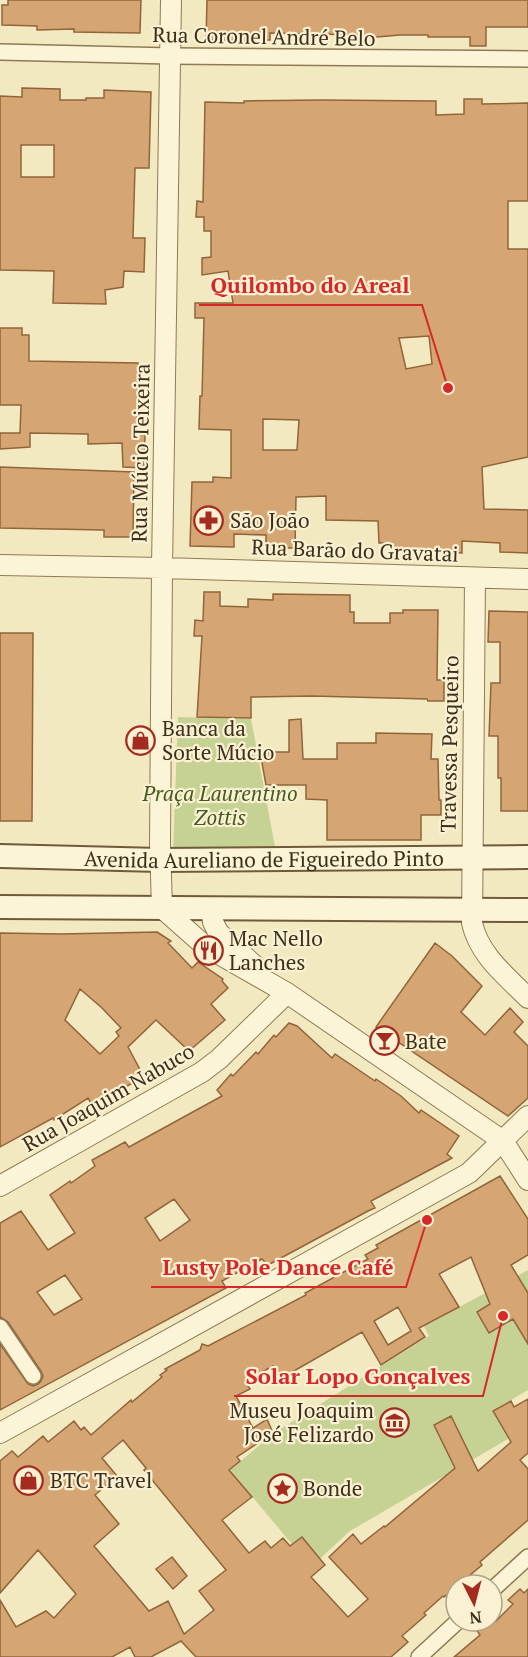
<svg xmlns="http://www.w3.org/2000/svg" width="528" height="1657" font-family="'PT Serif',serif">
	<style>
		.green { fill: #c5d294 }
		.building { fill: #d5a573; stroke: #91643a; stroke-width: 1.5; fill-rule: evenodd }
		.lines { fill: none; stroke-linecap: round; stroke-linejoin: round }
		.minor-casing { stroke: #8f7a56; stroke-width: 18 }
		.tertiary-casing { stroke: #8f7a56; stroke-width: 22 }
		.secondary-casing { stroke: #705a3a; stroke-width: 26 }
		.minor { stroke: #fcf4d6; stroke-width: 15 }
		.tertiary { stroke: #fcf4d6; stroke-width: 20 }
		.secondary { stroke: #fcf4d6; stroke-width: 22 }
		.labels { text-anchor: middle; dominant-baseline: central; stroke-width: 4.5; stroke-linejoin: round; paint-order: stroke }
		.street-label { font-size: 21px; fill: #3d2f1c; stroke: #f9f1d2 }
		.poi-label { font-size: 21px; fill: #3d2f1c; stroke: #f9f1d2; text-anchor: start }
		.park-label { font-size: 21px; font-style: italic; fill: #475b21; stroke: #f9f1d2 }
		.leader { fill: none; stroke: #d62828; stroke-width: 2 }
		.callout-dot { fill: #d62828; stroke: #f9f1d2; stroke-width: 2 }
		.callout-label { font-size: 22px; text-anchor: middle; font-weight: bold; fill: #d62828; stroke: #f9f1d2; stroke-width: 4.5; stroke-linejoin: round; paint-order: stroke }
	</style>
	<rect width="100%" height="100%" fill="#f3e9c1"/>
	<path class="green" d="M 178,717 L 251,719 L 276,852 L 173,852 Z
		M 528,1270 L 528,1390 L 492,1411 L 508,1439 L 350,1531 L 311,1567 L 230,1470 L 274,1433 L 429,1336 L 424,1326 Z"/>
	<path class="building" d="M 8,0 L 141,0 L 140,33 L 74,32 L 74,29 L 37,30 L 37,26 L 2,25 L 2,5 L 8,5 Z
		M 207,0 L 528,0 L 528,27 L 486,27 L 486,46 L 470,46 L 470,37 L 428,37 L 428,35 L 400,35 L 365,38 L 362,35 L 270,33 L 270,40 L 206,40 Z
		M 22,88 L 60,89 L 60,100 L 86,100 L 86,98 L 104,98 L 104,90 L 151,92 L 149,168 L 135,168 L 133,238 L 145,238 L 144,272 L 124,271 L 123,287 L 105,290 L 106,304 L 53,303 L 54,271 L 0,270 L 0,96 L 22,97 ZM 21,145 L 54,145 L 54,177 L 21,177 Z
		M 464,99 L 482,99 L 482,104 L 528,103 L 528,201 L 508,201 L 508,249 L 528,249 L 528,457 L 482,467 L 484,509 L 528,510 L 528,553 L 500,552 L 500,543 L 462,541 L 462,553 L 392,550 L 392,543 L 379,543 L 378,521 L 326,520 L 326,496 L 296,497 L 295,548 L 266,548 L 266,535 L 234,534 L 234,547 L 190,546 L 192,482 L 213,482 L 213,477 L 231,478 L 231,430 L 199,429 L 200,396 L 202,396 L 204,318 L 195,318 L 195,303 L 233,303 L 228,271 L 202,275 L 202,258 L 211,257 L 211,231 L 204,231 L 204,217 L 196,217 L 197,201 L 203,202 L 205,102 L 244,103 L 244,101 L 321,100 L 436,101 L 436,115 L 464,114 ZM 429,336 L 432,364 L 406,369 L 399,338 ZM 263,419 L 299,420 L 297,450 L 263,450 Z
		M 0,328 L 22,328 L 22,335 L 29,335 L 29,361 L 138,363 L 137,434 L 145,435 L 144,468 L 123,467 L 122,443 L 88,444 L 88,434 L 30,433 L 30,447 L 0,449 L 0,433 L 20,433 L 21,405 L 0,405 Z
		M 0,467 L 134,472 L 133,537 L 104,537 L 104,530 L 0,528 Z
		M 204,592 L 220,592 L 220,606 L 248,607 L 248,599 L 273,600 L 273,594 L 350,595 L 350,612 L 354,612 L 354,623 L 390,623 L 390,613 L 403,613 L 403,610 L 438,610 L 437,680 L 444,680 L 444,701 L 428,701 L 427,699 L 312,696 L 251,697 L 251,718 L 197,717 L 202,636 L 194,636 L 195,620 L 203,621 Z
		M 489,611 L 528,612 L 528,811 L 501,811 L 501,778 L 498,778 L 498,736 L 489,736 L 491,683 L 500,683 L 500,642 L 488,642 Z
		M 0,633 L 33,633 L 32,821 L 0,821 Z
		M 301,719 L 303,759 L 337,759 L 337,743 L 376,743 L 376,733 L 432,734 L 431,759 L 438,759 L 439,800 L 441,800 L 441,815 L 421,815 L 421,840 L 327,840 L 327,800 L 306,799 L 306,785 L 266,785 L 260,752 L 289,752 L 289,720 Z
		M 157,932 L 171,941 L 168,943 L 192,968 L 198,962 L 223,979 L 222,981 L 228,988 L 211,1004 L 225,1020 L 189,1051 L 156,1020 L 128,1047 L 144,1077 L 92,1105 L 88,1098 L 54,1120 L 53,1118 L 0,1147 L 0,933 L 61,934 ZM 80,989 L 102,1008 L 121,1028 L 116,1032 L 119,1036 L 100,1054 L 65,1020 Z
		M 435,943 L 452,956 L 482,986 L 461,1012 L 485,1035 L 510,1008 L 523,1022 L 514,1032 L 528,1046 L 528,1098 L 508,1116 L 376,1027 Z
		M 289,1023 L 297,1026 L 332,1058 L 335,1054 L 375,1081 L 376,1079 L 401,1096 L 419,1113 L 421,1110 L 459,1136 L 447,1154 L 452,1158 L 371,1201 L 375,1208 L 368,1211 L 268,1265 L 262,1259 L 222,1281 L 226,1288 L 0,1410 L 0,1344 L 28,1384 L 33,1386 L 38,1384 L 41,1381 L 43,1376 L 41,1371 L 8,1322 L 0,1317 L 0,1223 L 21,1211 L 48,1250 L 75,1233 L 50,1195 L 70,1181 L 71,1183 L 95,1166 L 92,1160 L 125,1142 L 129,1147 L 222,1096 L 217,1090 L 231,1074 L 233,1076 L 256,1052 L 258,1054 L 274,1035 L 276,1037 ZM 174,1199 L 190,1220 L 160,1241 L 145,1218 ZM 65,1275 L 82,1299 L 54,1315 L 37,1292 Z
		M 500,1176 L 528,1219 L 528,1255 L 511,1265 L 528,1293 L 528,1344 L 513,1319 L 489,1333 L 477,1312 L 490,1304 L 471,1257 L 439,1274 L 459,1307 L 419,1328 L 425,1337 L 381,1365 L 362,1332 L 280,1379 L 273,1366 L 245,1381 L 250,1389 L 236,1396 L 253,1428 L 267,1419 L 273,1433 L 237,1457 L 240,1461 L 229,1470 L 252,1497 L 222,1520 L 249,1553 L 265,1541 L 271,1548 L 283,1538 L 290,1546 L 302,1537 L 325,1565 L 311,1577 L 348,1617 L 368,1599 L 329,1557 L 353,1534 L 361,1544 L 384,1526 L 385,1527 L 455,1468 L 434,1425 L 451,1416 L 478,1471 L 511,1442 L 493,1411 L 511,1401 L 514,1407 L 528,1399 L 528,1453 L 520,1460 L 528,1469 L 528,1520 L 480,1562 L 482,1565 L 458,1585 L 456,1585 L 456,1587 L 444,1597 L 443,1596 L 424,1613 L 426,1615 L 402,1636 L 408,1642 L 391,1657 L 196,1657 L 181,1641 L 151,1657 L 135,1657 L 130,1647 L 112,1657 L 0,1657 L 0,1600 L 16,1627 L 46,1611 L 54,1618 L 76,1594 L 38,1550 L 0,1593 L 0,1461 L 12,1451 L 18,1457 L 43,1436 L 48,1442 L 74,1421 L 81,1430 L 84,1427 L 91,1435 L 131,1400 L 132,1402 L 162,1377 L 160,1375 L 167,1370 L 165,1369 L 200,1350 L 202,1344 L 208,1346 L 306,1295 L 305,1293 L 333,1278 L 337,1273 L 342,1273 L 368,1259 L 365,1255 L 378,1248 L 376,1245 ZM 398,1307 L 411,1331 L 388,1345 L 374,1321 ZM 123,1440 L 146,1468 L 144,1470 L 226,1570 L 199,1591 L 214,1610 L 184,1634 L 168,1601 L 149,1611 L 94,1546 L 119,1524 L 95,1495 L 117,1476 L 102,1458 Z
		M 172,1557 L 187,1576 L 173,1589 L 156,1569 Z
		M 520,1589 L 524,1593 L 528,1589 L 528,1657 L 454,1657 L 480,1635 L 476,1629 L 485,1621 L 496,1621 L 513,1604 L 508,1600 Z"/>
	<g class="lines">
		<defs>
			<path id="minor" d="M 0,52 L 171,56 L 528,59
				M 0,1327 L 33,1376
				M 492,1590 L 528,1557
				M 419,1657 L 458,1621"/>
			<path id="tertiary" d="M 171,0 L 162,568 L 160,844 L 162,908 L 205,946 L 287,993 L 503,1141 L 528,1180
				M 0,565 L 162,568 L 528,579
				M 475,578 L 472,923 C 479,955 506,976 528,998
				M 211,908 L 213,922 L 218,932 L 255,966
				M 0,1186 L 202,1072 L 219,1059 L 287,993
				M 0,1433 L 469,1173 L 528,1116"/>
			<g id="secondary">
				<path id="s1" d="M 0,856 L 160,860 L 528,857"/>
				<path d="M 0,907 L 528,910"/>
			</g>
		</defs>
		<use href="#minor" class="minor-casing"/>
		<use href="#tertiary" class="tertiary-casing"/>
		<use href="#secondary" class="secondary-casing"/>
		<use href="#minor" class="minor"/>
		<use href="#tertiary" class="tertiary"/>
		<use href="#secondary" class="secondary"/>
	</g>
	<defs>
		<symbol id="pharmacy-ring" viewBox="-11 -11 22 22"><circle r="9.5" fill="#f9f1d2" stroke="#a42b20" stroke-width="1.5"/><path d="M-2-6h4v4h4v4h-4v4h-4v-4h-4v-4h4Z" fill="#a42b20"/></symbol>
		<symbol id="shop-ring" viewBox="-11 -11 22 22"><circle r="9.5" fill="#f9f1d2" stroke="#a42b20" stroke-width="1.5"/><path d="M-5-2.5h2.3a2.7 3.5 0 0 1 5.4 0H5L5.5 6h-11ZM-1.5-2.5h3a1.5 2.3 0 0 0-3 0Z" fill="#a42b20"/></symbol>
		<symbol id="restaurant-ring" viewBox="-11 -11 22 22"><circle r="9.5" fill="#f9f1d2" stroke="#a42b20" stroke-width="1.5"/><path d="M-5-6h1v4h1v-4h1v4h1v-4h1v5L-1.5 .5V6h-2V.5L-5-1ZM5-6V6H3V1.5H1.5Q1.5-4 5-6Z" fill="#a42b20"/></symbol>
		<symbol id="bar-ring" viewBox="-11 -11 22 22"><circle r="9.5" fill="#f9f1d2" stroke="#a42b20" stroke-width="1.5"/><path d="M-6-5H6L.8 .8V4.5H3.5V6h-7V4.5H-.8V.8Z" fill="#a42b20"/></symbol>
		<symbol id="museum-ring" viewBox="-11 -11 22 22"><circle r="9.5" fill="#f9f1d2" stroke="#a42b20" stroke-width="1.5"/><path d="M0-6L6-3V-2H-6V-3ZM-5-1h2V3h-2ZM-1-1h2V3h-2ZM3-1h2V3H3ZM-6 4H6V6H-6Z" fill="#a42b20"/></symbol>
		<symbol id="sight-ring" viewBox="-11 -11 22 22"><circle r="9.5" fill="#f9f1d2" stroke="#a42b20" stroke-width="1.5"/><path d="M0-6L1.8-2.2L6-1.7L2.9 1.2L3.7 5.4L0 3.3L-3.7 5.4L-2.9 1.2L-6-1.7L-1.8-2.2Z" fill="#a42b20"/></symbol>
	</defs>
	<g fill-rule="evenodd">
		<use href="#pharmacy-ring" x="192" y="504" width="33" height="33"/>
		<use href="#shop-ring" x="124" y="724" width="33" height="33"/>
		<use href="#restaurant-ring" x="192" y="934" width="33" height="33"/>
		<use href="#bar-ring" x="368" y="1024" width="33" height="33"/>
		<use href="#museum-ring" x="378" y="1406" width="33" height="33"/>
		<use href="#shop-ring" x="12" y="1464" width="33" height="33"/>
		<use href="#sight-ring" x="266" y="1472" width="33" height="33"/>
	</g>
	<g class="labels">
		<g class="street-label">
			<text transform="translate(264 36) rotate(1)">Rua Coronel André Belo</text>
			<text transform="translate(140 453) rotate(-89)">Rua Múcio Teixeira</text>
			<text transform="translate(355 550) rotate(2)">Rua Barão do Gravatai</text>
			<text transform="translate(449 744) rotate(-89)">Travessa Pesqueiro</text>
			<text stroke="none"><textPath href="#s1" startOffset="264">Avenida Aureliano de Figueiredo Pinto</textPath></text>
			<text transform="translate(108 1097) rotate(-30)">Rua Joaquim Nabuco</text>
		</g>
		<g class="poi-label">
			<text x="230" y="520">São João</text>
			<text x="162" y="728">Banca da<tspan x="162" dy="24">Sorte Múcio</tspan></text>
			<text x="229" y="938">Mac Nello<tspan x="229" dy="24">Lanches</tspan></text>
			<text x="405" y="1041">Bate</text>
			<text x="374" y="1410" text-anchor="end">Museu Joaquim<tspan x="374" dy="24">José Felizardo</tspan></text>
			<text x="50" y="1480">BTC Travel</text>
			<text x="303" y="1488">Bonde</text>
		</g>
		<g class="park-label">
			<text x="220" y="793">Praça Laurentino<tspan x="220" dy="24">Zottis</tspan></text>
		</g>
	</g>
	<path class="leader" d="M448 388L422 305H199M427 1220L406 1287H151M503 1316L483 1396H234"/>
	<g class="callout-dot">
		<circle cx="448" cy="388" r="6"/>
		<circle cx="427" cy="1220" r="6"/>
		<circle cx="503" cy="1316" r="6"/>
	</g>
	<g class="callout-label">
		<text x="310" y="293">Quilombo do Areal</text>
		<text x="278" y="1275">Lusty Pole Dance Café</text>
		<text x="358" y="1384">Solar Lopo Gonçalves</text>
	</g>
	<g transform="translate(474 1603) rotate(174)"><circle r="28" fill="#f9f1d2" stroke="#aea389" stroke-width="1.5"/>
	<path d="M0-4.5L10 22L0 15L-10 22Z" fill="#a42b20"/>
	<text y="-9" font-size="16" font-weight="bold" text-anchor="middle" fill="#3d2f1c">N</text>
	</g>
</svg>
